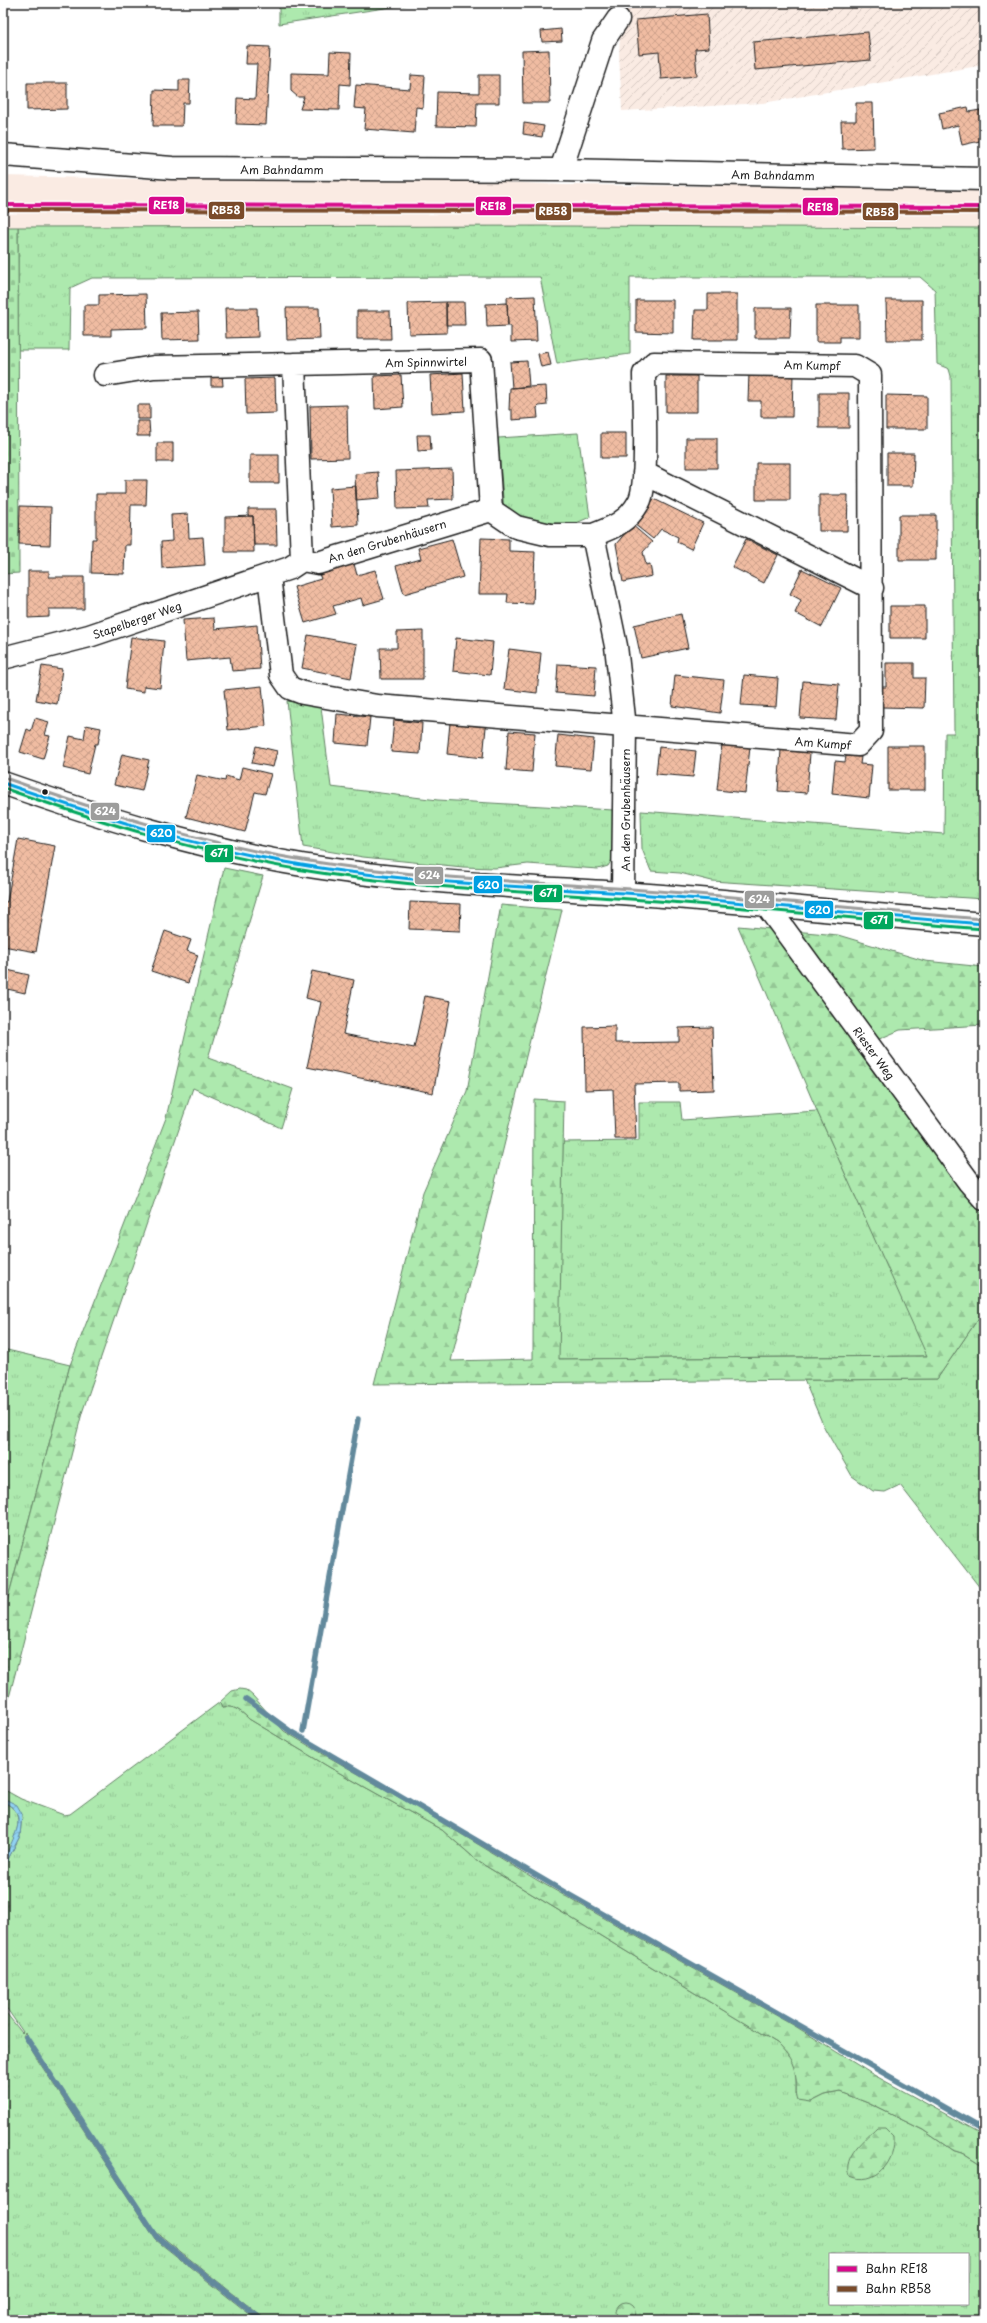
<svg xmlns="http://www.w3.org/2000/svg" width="987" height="2323" font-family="'Playpen Sans',sans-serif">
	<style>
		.built { fill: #faebe3 }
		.industrial { fill: url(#industrial-furrows) }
		.grass { fill: url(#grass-tufts); stroke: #648265; fill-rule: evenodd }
		.forest { fill: url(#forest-firs); stroke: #648265 }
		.cemetery { fill: url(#cemetery-stones); stroke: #648265 }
		.water { fill: url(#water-waves); stroke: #62899c }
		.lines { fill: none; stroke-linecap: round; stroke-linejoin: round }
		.stream { stroke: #62899c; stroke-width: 5.5 }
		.building { fill: url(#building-cross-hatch); stroke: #1c1c1c }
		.minor-casing { stroke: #1c1c1c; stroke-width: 25 }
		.minor { stroke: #fff; stroke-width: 22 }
		.bus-1-casing { stroke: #fff; stroke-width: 6 }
		.bus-2-casing { stroke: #fff; stroke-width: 6 }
		.bus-3-casing { stroke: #fff; stroke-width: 6 }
		.bus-1 { stroke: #009fe3; stroke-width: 3 }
		.bus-2 { stroke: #00a75d; stroke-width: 3 }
		.bus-3 { stroke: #9d9d9c; stroke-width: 3 }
		.rail-1-casing { stroke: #fff; stroke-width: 7 }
		.rail-2-casing { stroke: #fff; stroke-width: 7 }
		.rail-1 { stroke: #d7098b; stroke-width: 4 }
		.rail-2 { stroke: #7a4b2a; stroke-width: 4 }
		.bus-dot { fill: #1c1c1c; stroke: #fff; stroke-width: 1.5 }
		.labels { text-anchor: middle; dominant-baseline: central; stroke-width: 3.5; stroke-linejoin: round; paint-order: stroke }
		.street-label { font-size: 11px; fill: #1c1c1c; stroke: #fff }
		.line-badge { stroke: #fff; stroke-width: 1.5 }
		.badge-label { font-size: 11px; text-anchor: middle; font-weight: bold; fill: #fff }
	</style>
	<defs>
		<pattern id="industrial-furrows" width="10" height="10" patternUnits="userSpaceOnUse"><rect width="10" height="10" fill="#faebe3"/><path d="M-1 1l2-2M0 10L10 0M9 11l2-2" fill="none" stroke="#d6c9c2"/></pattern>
		<pattern id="grass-tufts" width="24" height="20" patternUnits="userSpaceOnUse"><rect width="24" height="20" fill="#ade9ae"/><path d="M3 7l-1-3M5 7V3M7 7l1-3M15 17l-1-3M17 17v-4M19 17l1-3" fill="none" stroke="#94c795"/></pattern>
		<pattern id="forest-firs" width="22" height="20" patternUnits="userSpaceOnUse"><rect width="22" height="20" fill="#ade9ae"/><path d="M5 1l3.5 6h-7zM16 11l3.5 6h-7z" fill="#94c795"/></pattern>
		<pattern id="cemetery-stones" width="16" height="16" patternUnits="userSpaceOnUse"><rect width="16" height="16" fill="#ade9ae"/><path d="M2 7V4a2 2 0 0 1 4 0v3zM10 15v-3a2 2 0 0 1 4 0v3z" fill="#94c795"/></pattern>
		<pattern id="water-waves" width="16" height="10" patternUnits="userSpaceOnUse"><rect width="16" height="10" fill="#90d2f2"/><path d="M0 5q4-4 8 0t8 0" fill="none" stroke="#7cb4cf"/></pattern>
		<pattern id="building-cross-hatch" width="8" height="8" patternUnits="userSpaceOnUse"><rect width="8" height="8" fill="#f0bca2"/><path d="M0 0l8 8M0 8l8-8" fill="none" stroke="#cda18b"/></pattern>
	</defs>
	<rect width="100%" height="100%" fill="#fff"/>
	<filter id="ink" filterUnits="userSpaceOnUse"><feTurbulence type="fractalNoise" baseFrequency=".025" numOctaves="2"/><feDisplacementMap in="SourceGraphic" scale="8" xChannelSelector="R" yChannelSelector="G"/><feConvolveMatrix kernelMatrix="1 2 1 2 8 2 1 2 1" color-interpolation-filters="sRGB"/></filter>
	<g filter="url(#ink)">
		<path class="built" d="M 3,176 L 136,179 L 484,181 L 563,185 L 983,188 L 983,228 L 3,227 Z"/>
		<path class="industrial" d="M 622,3 L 984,3 L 984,65 L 763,103 L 622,111 L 619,54 Z"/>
		<path class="grass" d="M 279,3 L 418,3 L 279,24 Z
			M 565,226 L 983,228 L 984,899 L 712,881 L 680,873 L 651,871 L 642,849 L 641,811 L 944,834 L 945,733 L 954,733 L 951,376 L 949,369 L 937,364 L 935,290 L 920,277 L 630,277 L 630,354 L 557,364 L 540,277 L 92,278 L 70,288 L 69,350 L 18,350 L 18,227 Z
			M 578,433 L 590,517 L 565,528 L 541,525 L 504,510 L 498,438 Z
			M 287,701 L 321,707 L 331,787 L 438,800 L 613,810 L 613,858 L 608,866 L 598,869 L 528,864 L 495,868 L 463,867 L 363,857 L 303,847 Z
			M 639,1102 L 680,1102 L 682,1120 L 817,1111 L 928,1356 L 558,1359 L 563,1142 L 639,1141 Z
			M 984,1310 L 984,1593 L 900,1485 L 885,1492 L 873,1491 L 852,1476 L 824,1427 L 804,1380 L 937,1379 Z
			M 3,1349 L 70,1365 L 3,1617 Z
			M 220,1702 L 222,1707 C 234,1705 241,1711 249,1719 L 329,1767 L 442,1830 L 479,1862 L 777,2043 C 795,2060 797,2070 796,2095 L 811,2102 L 825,2095 L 840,2092 L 868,2103 L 923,2130 L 952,2150 L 965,2154 L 984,2166 L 984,2320 L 266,2320 L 156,2232 L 25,2033 L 23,2036 L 39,2062 L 156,2240 L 257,2320 L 3,2320 L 3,2009 L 22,2033 L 23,2032 L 3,2003 L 3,1869 L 20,1836 L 22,1814 L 7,1800 L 3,1798 L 3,1789 L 21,1799 L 64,1815 L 70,1814 ZM 830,2254 L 968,2254 L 968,2304 L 830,2304 Z
			M 3,1802 C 31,1813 13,1842 3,1860 Z"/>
		<path class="forest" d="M 224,868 L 263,876 L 208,1058 L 293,1089 L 281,1128 L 193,1088 L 82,1413 L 3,1721 L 3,1617 L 70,1365 L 166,1118 Z
			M 501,905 L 562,910 L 451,1361 L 533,1359 L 534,1099 L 564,1101 L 559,1359 L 927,1356 L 817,1111 L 738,926 L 838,935 L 925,961 L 984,967 L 984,1025 L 900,1030 L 856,1049 L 984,1217 L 984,1310 L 937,1379 L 374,1384 L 423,1192 L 467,1091 Z
			M 240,1689 L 246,1690 L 253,1696 L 284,1731 L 306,1744 L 423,1811 L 537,1880 L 795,2026 L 872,2074 L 984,2135 L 984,2166 L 965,2154 L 952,2150 L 923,2130 L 868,2103 L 840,2092 L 825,2095 L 811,2102 L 798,2100 C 795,2092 797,2086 796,2078 C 794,2062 788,2054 777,2043 L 479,1862 L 442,1830 L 329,1767 L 249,1719 C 241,1711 234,1705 222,1707 L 220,1702 L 232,1691 Z
			M 877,2127 L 885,2127 L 894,2136 C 896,2162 876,2187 849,2176 C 842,2156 865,2139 877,2127 Z
			M616 2312a10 10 0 1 1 20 0a10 10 0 1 1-20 0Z"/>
		<path class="cemetery" d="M 3,227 L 18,227 L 19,573 L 3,574 Z"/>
		<path class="water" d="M 3,1798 L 17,1805 L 22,1814 L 20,1836 L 3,1869 C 3,1847 37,1816 3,1802 Z"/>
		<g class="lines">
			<path class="stream" d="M 246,1699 L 290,1731 L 568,1894 L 984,2130
				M 303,1731 L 358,1419
				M 26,2037 L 157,2237 L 262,2320"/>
		</g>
		<path class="building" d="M 707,14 L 709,48 L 695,49 L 697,76 L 661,79 L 659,52 L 639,54 L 636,20 Z
			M 561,29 L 562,41 L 542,42 L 541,31 Z
			M 868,32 L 871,60 L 755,70 L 753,42 Z
			M 247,46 L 270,47 L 266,125 L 236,124 L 237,98 L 255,99 L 257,64 L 246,64 Z
			M 549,50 L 550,103 L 523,103 L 522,51 Z
			M 330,52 L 351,53 L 350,85 L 340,84 L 339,110 L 300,109 L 304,97 L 298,97 L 291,91 L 291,73 L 329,74 Z
			M 411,75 L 425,76 L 423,108 L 416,107 L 414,133 L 364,129 L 366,109 L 354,108 L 356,85 L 410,89 Z
			M 479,75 L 499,75 L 499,103 L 477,103 L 476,127 L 436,126 L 437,92 L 479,93 Z
			M 179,80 L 190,80 L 189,103 L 183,103 L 182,126 L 153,126 L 154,90 L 179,91 Z
			M 27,83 L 67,83 L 67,109 L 27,110 Z
			M 856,103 L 873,103 L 874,148 L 842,149 L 841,121 L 856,121 Z
			M 968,107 L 969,112 L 980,110 L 981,119 L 984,118 L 984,140 L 962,145 L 958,125 L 942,129 L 939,113 Z
			M 524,123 L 544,126 L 542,137 L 523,134 Z
			M 146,294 L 147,328 L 111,329 L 111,336 L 84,336 L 84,305 L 99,305 L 99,295 Z
			M 708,294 L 737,294 L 737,340 L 694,340 L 695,310 L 708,310 Z
			M 535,296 L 537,341 L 511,342 L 511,326 L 508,326 L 507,297 Z
			M 636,300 L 673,300 L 673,333 L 636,332 Z
			M 886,300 L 922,300 L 922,340 L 887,340 Z
			M 446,302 L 464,302 L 465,325 L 446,325 Z
			M 446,302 L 447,333 L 409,334 L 408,303 Z
			M 507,303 L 508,326 L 487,327 L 486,304 Z
			M 816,305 L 859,305 L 859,337 L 840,337 L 840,342 L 816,342 Z
			M 225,308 L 257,308 L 258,337 L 226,338 Z
			M 286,308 L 319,308 L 320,339 L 287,340 Z
			M 755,308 L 791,308 L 790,338 L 755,338 Z
			M 357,311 L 390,311 L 391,339 L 357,339 Z
			M 198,312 L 199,339 L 162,340 L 161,313 Z
			M 548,352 L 551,365 L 541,367 L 538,354 Z
			M 527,361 L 529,386 L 512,388 L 510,362 Z
			M 211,373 L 222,373 L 223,386 L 211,386 Z
			M 463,373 L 465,411 L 432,413 L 430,375 Z
			M 749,373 L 793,373 L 792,417 L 761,417 L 761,401 L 748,401 Z
			M 401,375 L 403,407 L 375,409 L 374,376 Z
			M 666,376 L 697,376 L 697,412 L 666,412 Z
			M 275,378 L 276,413 L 246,414 L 245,379 Z
			M 546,386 L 547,405 L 539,406 L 537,408 L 538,418 L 512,420 L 512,410 L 509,410 L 510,388 Z
			M 819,393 L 849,393 L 849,428 L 819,428 Z
			M 886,395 L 927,396 L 927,429 L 886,429 Z
			M 137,405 L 150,405 L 150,419 L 137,419 Z
			M 347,405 L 348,458 L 311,459 L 310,406 Z
			M 137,421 L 149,421 L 150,436 L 137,436 Z
			M 601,433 L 626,433 L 626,458 L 601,458 Z
			M 417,435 L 430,435 L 431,450 L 418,451 Z
			M 686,438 L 717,438 L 717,468 L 686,468 Z
			M 157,443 L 173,443 L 173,462 L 157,462 Z
			M 887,453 L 914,453 L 913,486 L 887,486 Z
			M 250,455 L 279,455 L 279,483 L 250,483 Z
			M 756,463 L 790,463 L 790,500 L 756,500 Z
			M 452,469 L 453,499 L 428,500 L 429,508 L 397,509 L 396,471 Z
			M 378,472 L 380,498 L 356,500 L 355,474 Z
			M 125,480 L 147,480 L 146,505 L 131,505 L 130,545 L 125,545 L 124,574 L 91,573 L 92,539 L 96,539 L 96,494 L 125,494 Z
			M 356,486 L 358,525 L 332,527 L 330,488 Z
			M 819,495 L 848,495 L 847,531 L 819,531 Z
			M 654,499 L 703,523 L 691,549 L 677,542 L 678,537 L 661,529 L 653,539 L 634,524 Z
			M 20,506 L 51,507 L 50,545 L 19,544 Z
			M 248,509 L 276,509 L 277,545 L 254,545 L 253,516 L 248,516 Z
			M 188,514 L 189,538 L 203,537 L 205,565 L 162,568 L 161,542 L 172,541 L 171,515 Z
			M 899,515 L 936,515 L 936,560 L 899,560 Z
			M 253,516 L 254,552 L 225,552 L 225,517 Z
			M 632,525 L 652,542 L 643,552 L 646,565 L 650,564 L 652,576 L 623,582 L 616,544 Z
			M 481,538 L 509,539 L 509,551 L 535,552 L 533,604 L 507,603 L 508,594 L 479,594 Z
			M 452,539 L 463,577 L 404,594 L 396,566 L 421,559 L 418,548 Z
			M 746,539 L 778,555 L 764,583 L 732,567 Z
			M 354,564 L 357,575 L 375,570 L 384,599 L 363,605 L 361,598 L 333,606 L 336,614 L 305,623 L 294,587 L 321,579 L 319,574 Z
			M 802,569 L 841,588 L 822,627 L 795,613 L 801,600 L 790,594 Z
			M 28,571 L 49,571 L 49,577 L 84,577 L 84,609 L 49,609 L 49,617 L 28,618 Z
			M 890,606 L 925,606 L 925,638 L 890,638 Z
			M 681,614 L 688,648 L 641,658 L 634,625 Z
			M 214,618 L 215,629 L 257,625 L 260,669 L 232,671 L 230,657 L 186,661 L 183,620 Z
			M 423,631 L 423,679 L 381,679 L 380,648 L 397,648 L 397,632 Z
			M 308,635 L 357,644 L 351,678 L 302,668 Z
			M 131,637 L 164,641 L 160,688 L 144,686 L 144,692 L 125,689 Z
			M 456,638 L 493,642 L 490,675 L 453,671 Z
			M 509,649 L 541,653 L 537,693 L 504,689 Z
			M 886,663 L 914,663 L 914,678 L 925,678 L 924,708 L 882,707 L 882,687 L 886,687 Z
			M 558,664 L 596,666 L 594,696 L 556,693 Z
			M 42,666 L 62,669 L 57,704 L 36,700 Z
			M 675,675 L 724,680 L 720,713 L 672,706 Z
			M 744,675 L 778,678 L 776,707 L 741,705 Z
			M 803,681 L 839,684 L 836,720 L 800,718 Z
			M 262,686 L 266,726 L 228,730 L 224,690 Z
			M 337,714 L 370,717 L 367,746 L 335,743 Z
			M 35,718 L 49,722 L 45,735 L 50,736 L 43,759 L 20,752 L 27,729 L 31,731 Z
			M 394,720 L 422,723 L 420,754 L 391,752 Z
			M 450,723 L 486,727 L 483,758 L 447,754 Z
			M 86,725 L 101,728 L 98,744 L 95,744 L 88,774 L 63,768 L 70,736 L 84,739 Z
			M 509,731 L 535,733 L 532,772 L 506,770 Z
			M 558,735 L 594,739 L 591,769 L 555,766 Z
			M 722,744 L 750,747 L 745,793 L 717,790 Z
			M 256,746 L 277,751 L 273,767 L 252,763 Z
			M 888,746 L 925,746 L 925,790 L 888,790 Z
			M 659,747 L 696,751 L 693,777 L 656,774 Z
			M 781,750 L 810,753 L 807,793 L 778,791 Z
			M 122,754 L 149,760 L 142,791 L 114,785 Z
			M 846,756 L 861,757 L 860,764 L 872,765 L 869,798 L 832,794 L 835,761 L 845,762 Z
			M 242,767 L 271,774 L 265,794 L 255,792 L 245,832 L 186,817 L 197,775 L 225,781 L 226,776 L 239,780 Z
			M 18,839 L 55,846 L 36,952 L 3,946 L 3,901 L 7,902 Z
			M 410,902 L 461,904 L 460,931 L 409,929 Z
			M 165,931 L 191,940 L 187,951 L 198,955 L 188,983 L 151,971 Z
			M 3,969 L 29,975 L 25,993 L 3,988 Z
			M 312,971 L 354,980 L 343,1034 L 414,1048 L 425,996 L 451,1001 L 433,1093 L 307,1067 L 321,1002 L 306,998 Z
			M 615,1026 L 615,1043 L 679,1042 L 679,1028 L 712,1027 L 714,1090 L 679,1091 L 679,1083 L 634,1084 L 636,1139 L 615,1139 L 613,1089 L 585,1090 L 584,1027 Z"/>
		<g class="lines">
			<defs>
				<path id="minor" d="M 3,155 L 172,168 L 561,170 L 984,179
					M 561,170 L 603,41 L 618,19
					M 105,375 L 154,367 L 294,364
					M 644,473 L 872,588
					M 302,560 L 294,364 L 481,360 L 491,510
					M 269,576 L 281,675 L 290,688 L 303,693 L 377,706 L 858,745 L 871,731 L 870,375 L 855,366 L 654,363 L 644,374 C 644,399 649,484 639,502 C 628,522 612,528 593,535
					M 3,658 L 89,636 L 290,568 L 302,560 L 318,563 L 491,510 L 516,527 L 550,535 L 593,535 L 616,646 L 625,727 L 623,893
					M 3,783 C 100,817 200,848 302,865 C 407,882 514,886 620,893 C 742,901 863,915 984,924
					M 767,906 L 969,1182 L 984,1199"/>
			</defs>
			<use href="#minor" class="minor-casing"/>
			<use href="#minor" class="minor"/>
			<defs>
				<path id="bus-1" d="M 3,783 C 101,817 200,848 302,865 C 409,883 517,886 625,893 C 745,902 864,915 984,924"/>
				<path id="bus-2" d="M 3,788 C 101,822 199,853 302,870 C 410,888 520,891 630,899 C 748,907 866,920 984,929"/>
				<path id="bus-3" d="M 5,778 C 102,812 201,843 303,860 C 411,878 521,881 631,889 C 749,897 866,910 984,919"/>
			</defs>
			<use href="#bus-1" class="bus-1-casing"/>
			<use href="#bus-2" class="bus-2-casing"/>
			<use href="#bus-3" class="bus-3-casing"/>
			<use href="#bus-1" class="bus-1"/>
			<use href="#bus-2" class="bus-2"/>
			<use href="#bus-3" class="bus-3"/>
			<defs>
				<path id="rail-1" d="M 3,205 L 984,207"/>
				<path id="rail-2" d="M 3,210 L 984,212"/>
			</defs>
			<use href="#rail-1" class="rail-1-casing"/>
			<use href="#rail-2" class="rail-2-casing"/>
			<use href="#rail-1" class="rail-1"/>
			<use href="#rail-2" class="rail-2"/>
		</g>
	</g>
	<circle class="bus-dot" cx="45" cy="792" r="3.5"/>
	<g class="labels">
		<g class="street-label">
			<text x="282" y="169">Am Bahndamm</text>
			<text transform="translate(773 175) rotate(1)">Am Bahndamm</text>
			<text transform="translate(426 362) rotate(-1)">Am Spinnwirtel</text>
			<text transform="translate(812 365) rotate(1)">Am Kumpf</text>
			<text transform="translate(387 541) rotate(-17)">An den Grubenhäusern</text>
			<text transform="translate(137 620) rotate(-19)">Stapelberger Weg</text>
			<text transform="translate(823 743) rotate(4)">Am Kumpf</text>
			<text transform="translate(625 810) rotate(-90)">An den Grubenhäusern</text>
			<text transform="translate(874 1053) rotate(54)">Riester Weg</text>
		</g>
	</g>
	<g class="line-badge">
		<rect x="148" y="196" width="37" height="19" rx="4" fill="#d7098b"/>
		<rect x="475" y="196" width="37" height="20" rx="4" fill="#d7098b"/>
		<rect x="802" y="197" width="37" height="19" rx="4" fill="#d7098b"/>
		<rect x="208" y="201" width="37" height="19" rx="4" fill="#7a4b2a"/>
		<rect x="535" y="202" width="37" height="19" rx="4" fill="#7a4b2a"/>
		<rect x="862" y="202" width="37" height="19" rx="4" fill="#7a4b2a"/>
		<rect x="90" y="802" width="30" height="19" rx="4" fill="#9d9d9c"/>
		<rect x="146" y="824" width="30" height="19" rx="4" fill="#009fe3"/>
		<rect x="204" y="844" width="30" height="19" rx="4" fill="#00a75d"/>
		<rect x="414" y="866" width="30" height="19" rx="4" fill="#9d9d9c"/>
		<rect x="473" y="875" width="30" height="19" rx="4" fill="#009fe3"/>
		<rect x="533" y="884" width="30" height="19" rx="4" fill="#00a75d"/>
		<rect x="744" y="890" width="31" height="19" rx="4" fill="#9d9d9c"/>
		<rect x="804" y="900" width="30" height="19" rx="4" fill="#009fe3"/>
		<rect x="863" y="911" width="31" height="19" rx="4" fill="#00a75d"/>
	</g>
	<g class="badge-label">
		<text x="166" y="209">RE18</text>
		<text x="493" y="210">RE18</text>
		<text x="820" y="211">RE18</text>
		<text x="226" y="214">RB58</text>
		<text x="553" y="215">RB58</text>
		<text x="880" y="216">RB58</text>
		<text x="105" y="815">624</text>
		<text x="161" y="837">620</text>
		<text x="219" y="857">671</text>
		<text x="429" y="879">624</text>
		<text x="488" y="889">620</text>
		<text x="548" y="897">671</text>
		<text x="759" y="903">624</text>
		<text x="819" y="914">620</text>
		<text x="879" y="924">671</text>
	</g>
	<rect width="987" height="2323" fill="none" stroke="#fff" stroke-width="16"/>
	<rect x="8" y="8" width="971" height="2307" fill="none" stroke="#1c1c1c" stroke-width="1.5" filter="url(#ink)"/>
	<rect x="829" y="2253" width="140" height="52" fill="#ffffff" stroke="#a4a4a4"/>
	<rect x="837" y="2266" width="20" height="6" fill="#d7098b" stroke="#a4a4a4"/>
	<text x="865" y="2273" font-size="12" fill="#1c1c1c">Bahn RE18</text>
	<rect x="837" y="2286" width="20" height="6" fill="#7a4b2a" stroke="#a4a4a4"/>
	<text x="865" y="2293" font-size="12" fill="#1c1c1c">Bahn RB58</text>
</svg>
